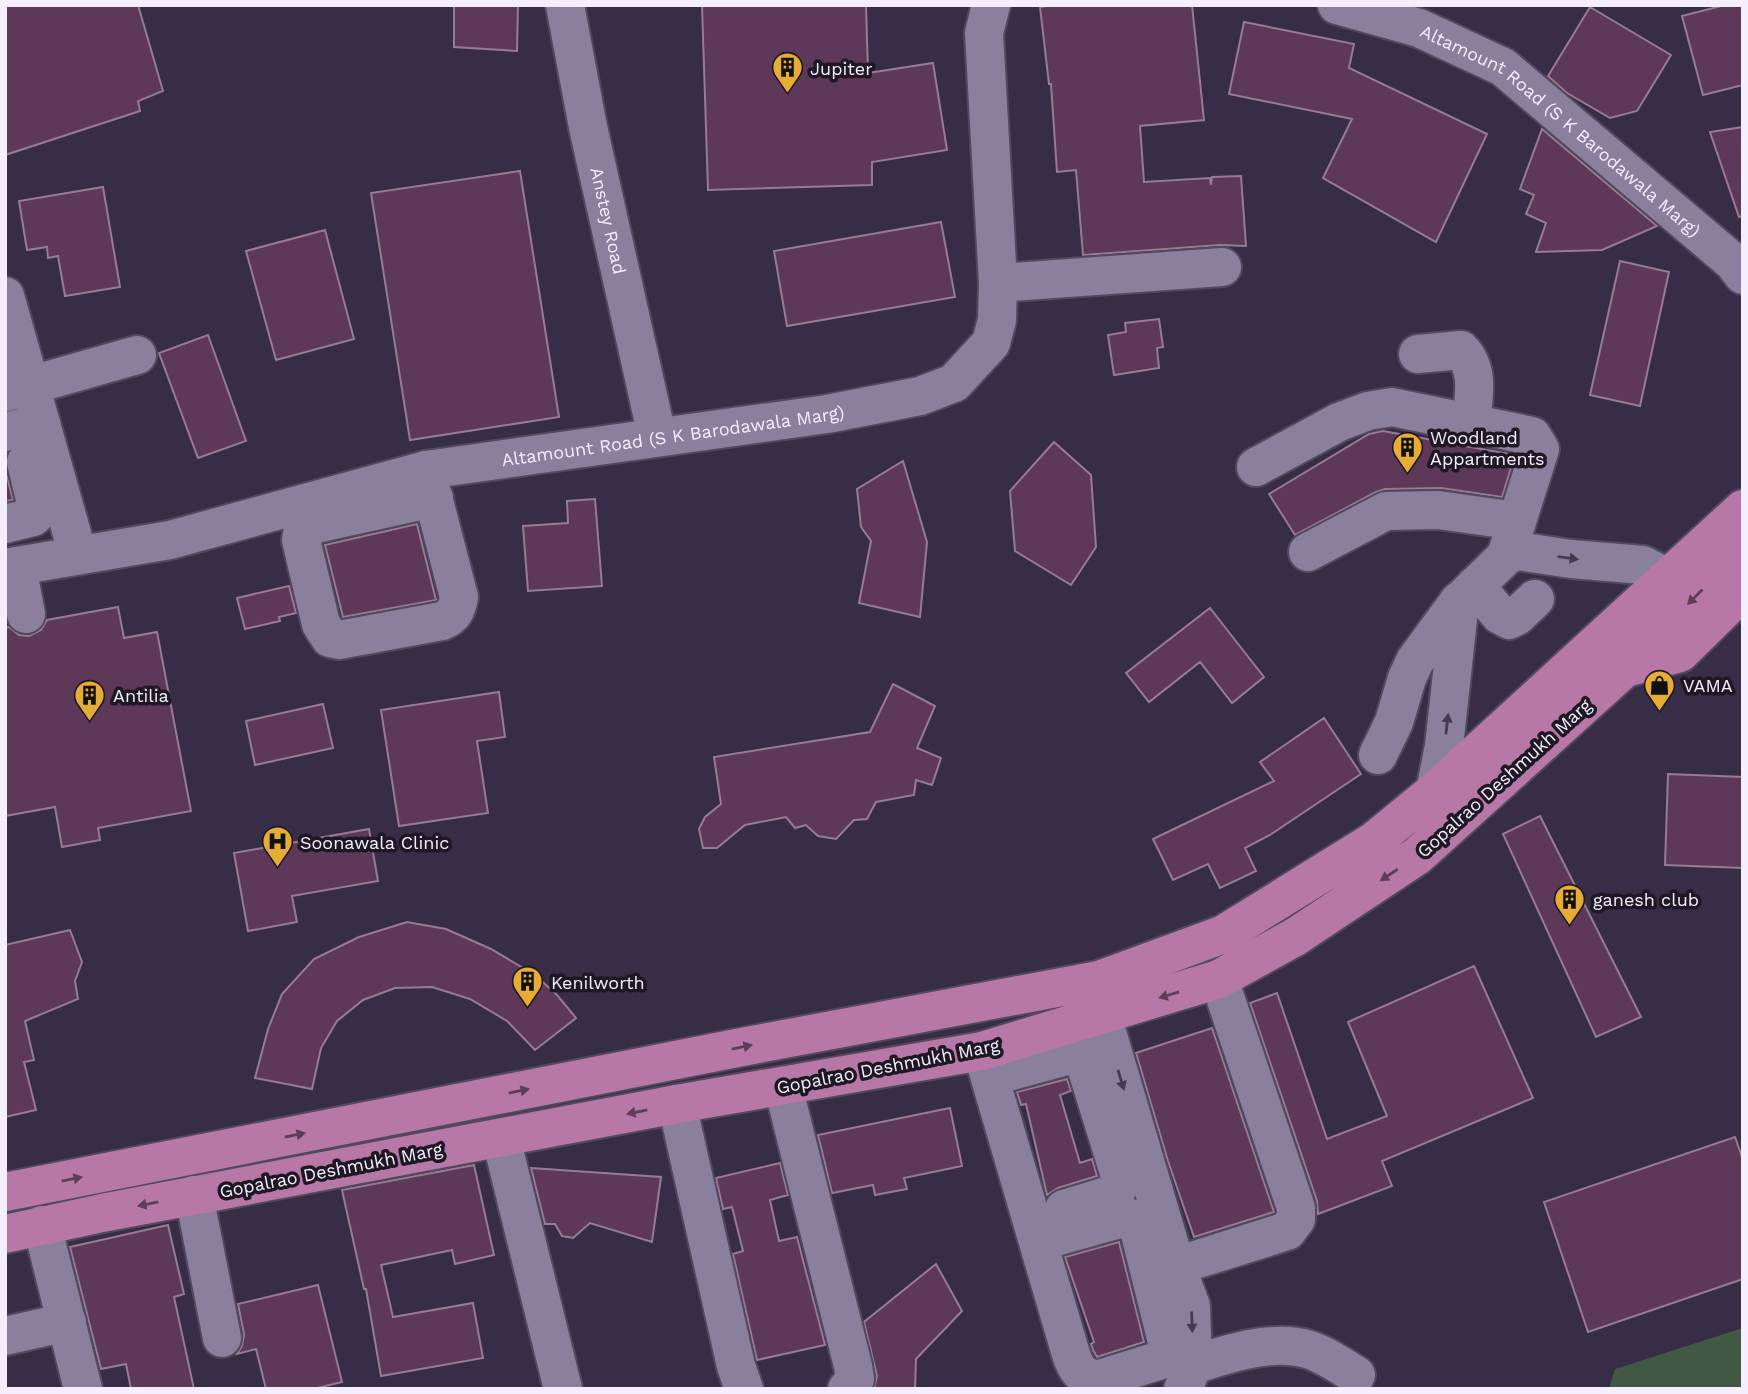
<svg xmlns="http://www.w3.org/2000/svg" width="1748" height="1394" font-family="'Work Sans',sans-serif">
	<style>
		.green { fill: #415944 }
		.building { fill: #5d3858; stroke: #967b92; stroke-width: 2 }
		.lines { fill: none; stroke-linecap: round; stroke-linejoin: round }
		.minor-casing { stroke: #52495f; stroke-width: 42 }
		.major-casing { stroke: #52495f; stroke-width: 42 }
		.minor { stroke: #8a7f9c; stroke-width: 38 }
		.major { stroke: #b778a7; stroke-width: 38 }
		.oneway { fill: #433c4e }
		.oneway2 { fill: #5b3e58 }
		.labels { text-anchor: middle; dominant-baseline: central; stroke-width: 7; stroke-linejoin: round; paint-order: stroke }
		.poi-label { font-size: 18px; fill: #f4eeff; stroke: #1d1824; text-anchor: start }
		.street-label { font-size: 18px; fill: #f4eeff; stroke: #1d1824 }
	</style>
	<rect width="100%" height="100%" fill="#372d46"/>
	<path class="green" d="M 1743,1328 L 1743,1389 L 1609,1389 L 1615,1369 Z"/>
	<path class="building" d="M 5,5 L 138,5 L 163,91 L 138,101 L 140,111 L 5,155 Z
		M 454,5 L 518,5 L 517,51 L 454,47 Z
		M 702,5 L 866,5 L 868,73 L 933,63 L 947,150 L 872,162 L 872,185 L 708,190 Z
		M 1052,5 L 1192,5 L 1204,120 L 1140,126 L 1144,182 L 1210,178 L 1211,185 L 1212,177 L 1241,176 L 1246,246 L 1220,245 L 1083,255 L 1076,170 L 1057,172 L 1051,84 L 1049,84 L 1040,7 Z
		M 1725,5 L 1743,5 L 1743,85 L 1703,95 L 1682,16 Z
		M 1590,7 L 1671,55 L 1637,111 L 1610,118 L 1567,93 L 1548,76 Z
		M 1244,22 L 1354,44 L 1349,68 L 1487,134 L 1436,242 L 1323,178 L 1352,119 L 1229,94 Z
		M 1743,127 L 1743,216 L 1739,217 L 1710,132 Z
		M 1542,129 L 1657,226 L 1602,250 L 1536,252 L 1546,223 L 1526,214 L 1534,195 L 1520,189 Z
		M 520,171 L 559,417 L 410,440 L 371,193 Z
		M 103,187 L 120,287 L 65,296 L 58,256 L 48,258 L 47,247 L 27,250 L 19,201 Z
		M 941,222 L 955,297 L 787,326 L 774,251 Z
		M 325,230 L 354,339 L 276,360 L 246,251 Z
		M 1620,261 L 1669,272 L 1640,406 L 1590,395 Z
		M 1159,319 L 1163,347 L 1157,348 L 1159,368 L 1114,375 L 1108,335 L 1126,332 L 1125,323 Z
		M 208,335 L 246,441 L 198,458 L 159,353 Z
		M 1383,431 L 1515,455 L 1502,497 L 1441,488 L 1385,489 L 1376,492 L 1295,535 L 1269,494 L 1369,434 Z
		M 1054,442 L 1091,475 L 1096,547 L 1071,585 L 1015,551 L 1010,491 Z
		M 903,461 L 927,542 L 920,617 L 859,603 L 871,541 L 861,527 L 857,489 Z
		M 5,469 L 13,500 L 5,501 Z
		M 595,499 L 602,586 L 528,591 L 523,526 L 568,523 L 567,501 Z
		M 417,524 L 436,600 L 343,617 L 325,545 Z
		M 289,586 L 296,613 L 279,617 L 280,621 L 245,629 L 237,598 Z
		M 118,607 L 124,638 L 157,632 L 191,811 L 98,828 L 100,840 L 62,847 L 55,807 L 5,816 L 5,628 L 9,627 L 19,635 L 29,636 L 41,630 L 47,620 Z
		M 1210,608 L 1264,677 L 1232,703 L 1200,662 L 1149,702 L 1126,673 Z
		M 893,684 L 935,706 L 917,748 L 941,758 L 932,785 L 916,780 L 914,795 L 876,802 L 867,819 L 854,820 L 836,839 L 818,836 L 806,825 L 795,828 L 786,817 L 745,825 L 717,848 L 703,848 L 699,829 L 705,817 L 721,804 L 714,757 L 870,732 Z
		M 499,692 L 505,737 L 477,741 L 488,813 L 399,826 L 381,710 Z
		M 323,704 L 333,748 L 255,765 L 246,721 Z
		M 1324,718 L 1361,774 L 1270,835 L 1245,848 L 1256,871 L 1220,888 L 1208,864 L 1173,880 L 1153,839 L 1274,781 L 1260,762 Z
		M 1668,774 L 1743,777 L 1743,868 L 1665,865 Z
		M 1540,816 L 1641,1017 L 1596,1037 L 1503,834 Z
		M 369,829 L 378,881 L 292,896 L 297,922 L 248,931 L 234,853 Z
		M 407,922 L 446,929 L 491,949 L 535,975 L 557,995 L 576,1018 L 535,1050 L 507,1021 L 470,999 L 432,987 L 395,988 L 363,1000 L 337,1021 L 321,1048 L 312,1089 L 255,1078 L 268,1029 L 282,994 L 314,959 L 359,937 Z
		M 70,930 L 82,962 L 75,981 L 78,999 L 25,1021 L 34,1060 L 24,1062 L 36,1110 L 5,1117 L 5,945 Z
		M 1474,966 L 1533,1098 L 1382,1161 L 1392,1186 L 1318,1214 L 1317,1201 L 1250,1003 L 1277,993 L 1327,1139 L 1387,1116 L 1348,1022 Z
		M 1212,1028 L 1274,1212 L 1194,1237 L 1168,1161 L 1136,1053 Z
		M 1067,1079 L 1071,1091 L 1060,1095 L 1080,1163 L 1092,1159 L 1097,1176 L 1058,1188 L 1047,1195 L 1026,1104 L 1021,1105 L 1017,1092 Z
		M 950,1108 L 962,1166 L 904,1178 L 907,1189 L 875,1195 L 873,1185 L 832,1193 L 818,1135 Z
		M 1735,1137 L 1743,1160 L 1743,1279 L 1588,1332 L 1544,1202 Z
		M 780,1163 L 788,1195 L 770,1200 L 779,1241 L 797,1237 L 825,1345 L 757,1360 L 733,1254 L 743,1251 L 732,1207 L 723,1209 L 716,1178 Z
		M 474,1165 L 494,1255 L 455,1264 L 452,1250 L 381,1265 L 393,1317 L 473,1303 L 483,1358 L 381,1376 L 366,1289 L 364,1289 L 342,1190 Z
		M 531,1168 L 661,1177 L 652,1242 L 590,1223 L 573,1238 L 562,1236 L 555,1224 L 545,1224 Z
		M 168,1225 L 184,1294 L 174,1297 L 194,1389 L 131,1389 L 126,1364 L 101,1369 L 70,1247 Z
		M 1119,1242 L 1144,1342 L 1097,1357 L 1093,1350 L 1091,1344 L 1094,1342 L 1065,1257 Z
		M 936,1264 L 962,1311 L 916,1359 L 915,1389 L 874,1389 L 877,1376 L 864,1322 Z
		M 318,1285 L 342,1382 L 313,1389 L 266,1389 L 256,1349 L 237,1354 L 242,1346 L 244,1334 L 238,1304 Z"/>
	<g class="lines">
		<defs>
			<g id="minor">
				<path id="s1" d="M 565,5 L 588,127 L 657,436"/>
				<path id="s2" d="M 1337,5 L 1419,28 L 1503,67 L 1733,262 L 1743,275"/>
				<path d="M 998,283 L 1222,267"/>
				<path d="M 5,296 L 78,555"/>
				<path d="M 1418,354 L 1461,350 C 1481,371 1473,398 1471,424"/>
				<path d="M 7,392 L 137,355"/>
				<path d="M 5,432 L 41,423"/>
				<path d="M 1256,467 L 1339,422 L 1368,411 L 1392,407 L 1532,436 L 1540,449 L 1506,556"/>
				<path d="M 426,470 L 459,597 C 457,609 454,616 442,621 L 339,640 L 330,638 L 321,624 L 301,540 L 303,529 L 307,526 L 434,498"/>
				<path d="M 5,524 L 33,517 L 38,512 L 26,462"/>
				<path d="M 1308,552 L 1386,511 L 1438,510 L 1517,521"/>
				<path d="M 17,566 L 26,614"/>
				<path id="s3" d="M 5,568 L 170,540 L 426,470 L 827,414 L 920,396 L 954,383 L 991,343 L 997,320 L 998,283 L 984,33 L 991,5"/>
				<path d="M 1475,586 L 1500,615 L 1509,620 L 1517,616 L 1535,599"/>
				<path d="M 1378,755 L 1394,722 L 1407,678 L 1415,661 L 1459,601"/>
				<path d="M 1435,791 L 1444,746 L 1460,601 L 1506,556 L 1517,551 L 1571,559 L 1643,565 L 1668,578"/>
				<path d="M 1102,1015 L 1176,1266 L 1191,1306 L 1193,1365 L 1183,1389"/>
				<path d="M 982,1051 L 1070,1351 C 1075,1368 1081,1379 1100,1379 L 1161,1360 L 1167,1356 L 1169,1350 L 1138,1226 L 1134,1219 L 1127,1217 L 1038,1242"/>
				<path d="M 990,1077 L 1074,1054 L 1079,1054 L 1084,1060 L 1121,1179 L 1117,1190 L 1110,1195 L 1064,1209"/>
				<path d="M 783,1086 L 853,1366 L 855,1379 L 847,1389"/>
				<path d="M 677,1104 L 736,1366 L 744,1389"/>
				<path d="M 501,1138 L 563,1389"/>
				<path d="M 194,1195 L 222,1338"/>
				<path d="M 42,1225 L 83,1389"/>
				<path d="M 1176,1266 L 1287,1231 L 1296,1219 L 1296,1208 L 1219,979"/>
				<path d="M 5,1336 L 67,1322"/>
				<path d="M 1193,1365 C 1227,1354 1271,1339 1307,1349 C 1324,1354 1341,1366 1356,1375"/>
			</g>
			<path id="major" d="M 1626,668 L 1680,653 L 1743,591
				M 5,1192 L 747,1046 L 1099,980 L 1224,934 L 1374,841 L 1435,791 L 1743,509
				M 5,1234 L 102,1213 L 677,1104 L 982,1051 L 1219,979 L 1295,937 L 1417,856 L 1624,669 L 1743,548"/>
		</defs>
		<use href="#minor" class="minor-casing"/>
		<use href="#major" class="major-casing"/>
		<use href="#minor" class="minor"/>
		<use href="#major" class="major"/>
	</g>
	<defs><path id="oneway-solid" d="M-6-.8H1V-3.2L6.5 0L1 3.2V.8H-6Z" transform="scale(1.75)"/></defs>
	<g class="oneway">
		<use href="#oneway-solid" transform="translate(1568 558) rotate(7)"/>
		<use href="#oneway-solid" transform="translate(1447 724) rotate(-84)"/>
		<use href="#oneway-solid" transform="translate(1121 1080) rotate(73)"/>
		<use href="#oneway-solid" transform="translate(1192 1322) rotate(88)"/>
	</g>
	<g class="oneway2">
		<use href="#oneway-solid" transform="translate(1695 597) rotate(135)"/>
		<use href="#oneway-solid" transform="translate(1389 875) rotate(146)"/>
		<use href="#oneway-solid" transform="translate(1169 995) rotate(163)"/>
		<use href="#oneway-solid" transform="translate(742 1047) rotate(-11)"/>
		<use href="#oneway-solid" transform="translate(519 1091) rotate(-11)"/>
		<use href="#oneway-solid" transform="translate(637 1112) rotate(169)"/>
		<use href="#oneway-solid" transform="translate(295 1135) rotate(-11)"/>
		<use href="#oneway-solid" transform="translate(72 1179) rotate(-11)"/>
		<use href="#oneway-solid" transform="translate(148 1204) rotate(169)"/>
	</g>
	<defs>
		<symbol id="building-pin" viewBox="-11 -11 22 30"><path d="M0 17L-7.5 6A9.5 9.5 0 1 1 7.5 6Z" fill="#e6ac36" stroke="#1d1824"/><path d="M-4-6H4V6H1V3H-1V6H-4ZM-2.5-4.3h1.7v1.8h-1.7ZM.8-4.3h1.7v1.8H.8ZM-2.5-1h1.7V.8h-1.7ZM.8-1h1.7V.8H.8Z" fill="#111"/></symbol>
		<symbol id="shop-pin" viewBox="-11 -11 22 30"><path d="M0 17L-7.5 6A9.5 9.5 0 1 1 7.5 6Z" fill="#e6ac36" stroke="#1d1824"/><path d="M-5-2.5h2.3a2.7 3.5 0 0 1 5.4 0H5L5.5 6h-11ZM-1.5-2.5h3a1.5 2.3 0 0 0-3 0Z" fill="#111"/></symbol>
		<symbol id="hospital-pin" viewBox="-11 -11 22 30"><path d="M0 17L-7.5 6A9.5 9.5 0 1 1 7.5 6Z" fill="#e6ac36" stroke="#1d1824"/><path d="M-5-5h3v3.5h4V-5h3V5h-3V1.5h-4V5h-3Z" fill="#111"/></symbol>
	</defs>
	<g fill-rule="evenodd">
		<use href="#building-pin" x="770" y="50" width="35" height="47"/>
		<use href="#building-pin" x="1390" y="430" width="35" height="47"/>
		<use href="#shop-pin" x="1642" y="668" width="35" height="47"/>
		<use href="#building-pin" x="72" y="678" width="35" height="47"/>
		<use href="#hospital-pin" x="260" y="824" width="35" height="47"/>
		<use href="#building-pin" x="1552" y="882" width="35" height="47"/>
		<use href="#building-pin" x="510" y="964" width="35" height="47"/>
	</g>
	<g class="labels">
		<g class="poi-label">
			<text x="810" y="68">Jupiter</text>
			<text x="1430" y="437">Woodland<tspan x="1430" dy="21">Appartments</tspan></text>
			<text x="1683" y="685">VAMA</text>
			<text x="113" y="695">Antilia</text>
			<text x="300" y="842">Soonawala Clinic</text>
			<text x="1593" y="899">ganesh club</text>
			<text x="551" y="982">Kenilworth</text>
		</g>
		<g class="street-label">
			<text stroke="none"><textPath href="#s2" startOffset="261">Altamount Road (S K Barodawala Marg)</textPath></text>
			<text stroke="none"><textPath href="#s1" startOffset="220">Anstey Road</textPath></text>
			<text stroke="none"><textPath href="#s3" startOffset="682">Altamount Road (S K Barodawala Marg)</textPath></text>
			<text transform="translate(1504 778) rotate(-42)">Gopalrao Deshmukh Marg</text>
			<text transform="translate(888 1066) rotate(-11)">Gopalrao Deshmukh Marg</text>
			<text transform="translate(331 1170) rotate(-11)">Gopalrao Deshmukh Marg</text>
		</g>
	</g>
	<rect width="1748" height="1394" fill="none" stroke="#f4eeff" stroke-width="14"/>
</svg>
